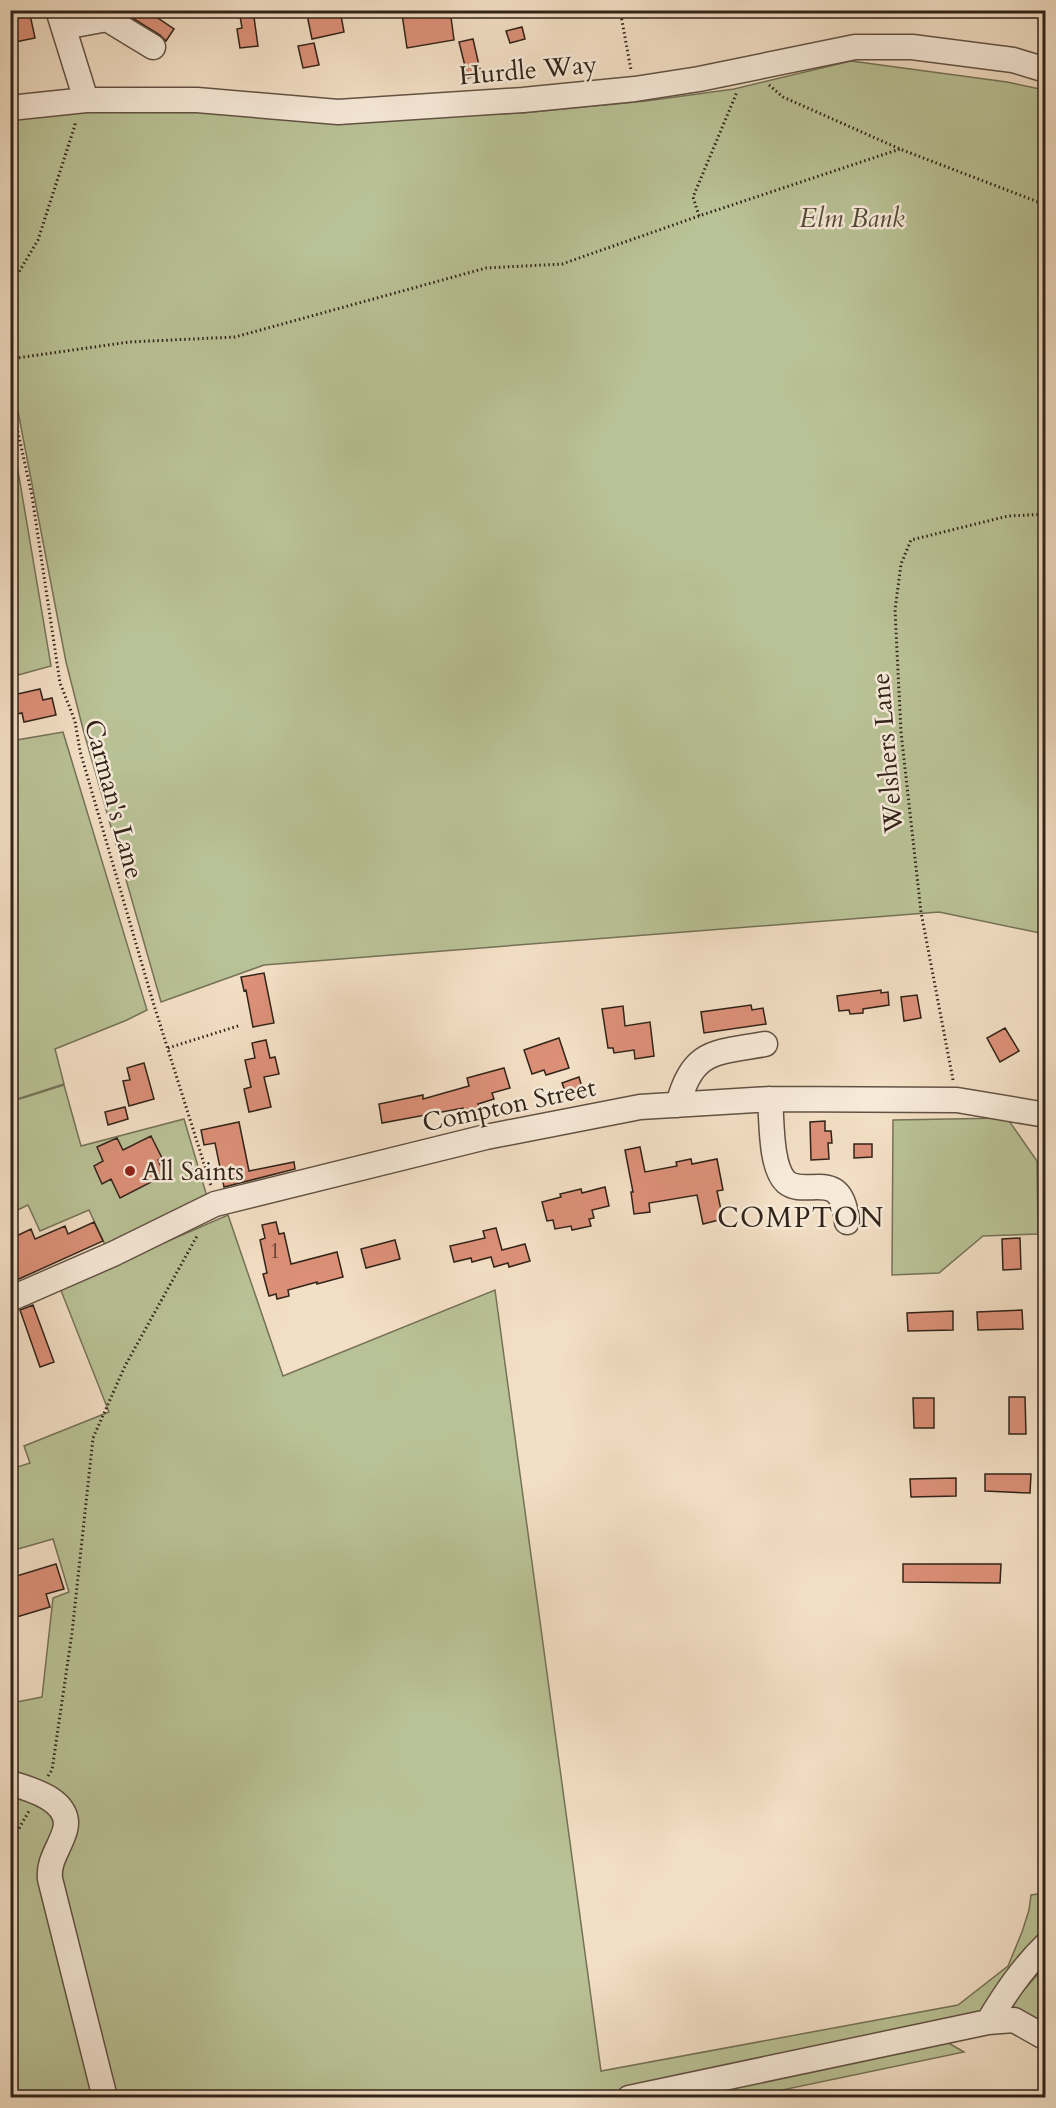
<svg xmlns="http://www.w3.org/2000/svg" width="1056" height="2108" font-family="Cardo,serif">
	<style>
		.green { fill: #b9c296; stroke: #757258; stroke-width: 1.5 }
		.building { fill: #dc9078; stroke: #312319; stroke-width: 1.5 }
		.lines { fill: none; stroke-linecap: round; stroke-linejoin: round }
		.minor-casing { stroke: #625244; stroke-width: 27 }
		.path { stroke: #312319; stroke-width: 3; stroke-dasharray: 1.5 3; stroke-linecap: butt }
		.minor { stroke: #f7ead9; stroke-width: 24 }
		.poi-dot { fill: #8f2418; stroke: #f7ead9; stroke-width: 2 }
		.labels { text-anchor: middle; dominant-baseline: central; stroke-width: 5; stroke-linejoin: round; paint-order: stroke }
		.number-label { font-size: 22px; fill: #5c3e31 }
		.street-label { font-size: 26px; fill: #312319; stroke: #f7ead9 }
		.park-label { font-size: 26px; font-style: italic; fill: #534b38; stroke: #f7ead9 }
		.poi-label { font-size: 26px; fill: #312319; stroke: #f7ead9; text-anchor: start }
		.quarter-label { font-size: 28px; letter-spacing: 1.5px; fill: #312319; stroke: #f7ead9 }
	</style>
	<rect width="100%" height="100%" fill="#f3dfc5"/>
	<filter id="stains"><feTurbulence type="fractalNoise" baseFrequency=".00333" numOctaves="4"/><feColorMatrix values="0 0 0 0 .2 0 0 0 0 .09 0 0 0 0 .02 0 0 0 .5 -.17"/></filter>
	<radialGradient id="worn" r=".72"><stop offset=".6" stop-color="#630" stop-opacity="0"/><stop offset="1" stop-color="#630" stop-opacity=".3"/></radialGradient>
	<path class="green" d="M 851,61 L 1007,82 L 1045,90 L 1045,934 L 939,912 L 264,965 L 161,1002 L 83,729 L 66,662 L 17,406 L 11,406 L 11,118 L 90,109 L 194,112 L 339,121 L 521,113 L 646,101 L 734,89 Z
		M 11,429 L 51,666 L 11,677 L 10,677 Z
		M 63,732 L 147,1010 L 127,1020 L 55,1049 L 64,1084 L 11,1101 L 11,741 Z
		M 64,1085 L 81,1146 L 184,1119 L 208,1200 L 107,1249 L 89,1210 L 40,1231 L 28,1205 L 11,1213 L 10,1102 Z
		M 1007,1118 L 1037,1161 L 1038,1234 L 983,1236 L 939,1273 L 892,1275 L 893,1120 Z
		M 228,1215 L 283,1376 L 495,1290 L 601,2071 L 958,2005 L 1008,1966 L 1022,1932 L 1029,1910 L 1031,1895 L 1045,1893 L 1045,1938 L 982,2015 L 604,2094 L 604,2097 L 11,2097 L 11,1703 L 42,1697 L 53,1598 L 69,1592 L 53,1539 L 11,1551 L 11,1469 L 30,1463 L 24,1446 L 109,1412 L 60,1288 Z
		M 1045,1966 L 1045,2032 L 1016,2016 L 1012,2007 L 1015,2000 Z
		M 945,2041 L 964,2052 L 749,2097 L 661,2098 Z"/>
	<path class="building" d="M 10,10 L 29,10 L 35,38 L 10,43 Z
		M 159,10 L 155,16 L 174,29 L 166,41 L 160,35 L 121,11 Z
		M 239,10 L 253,10 L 258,46 L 240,48 L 237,29 L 242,28 Z
		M 306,10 L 340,10 L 344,32 L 312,39 Z
		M 421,10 L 450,10 L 454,40 L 407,48 L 402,14 Z
		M 522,27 L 525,39 L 510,43 L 506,31 Z
		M 473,39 L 481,74 L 468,78 L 459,42 Z
		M 314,43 L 319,65 L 303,68 L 298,46 Z
		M 40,689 L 43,700 L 52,698 L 56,715 L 24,722 L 22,713 L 17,714 L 13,695 Z
		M 264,973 L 274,1023 L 253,1027 L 246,990 L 244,991 L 241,977 Z
		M 881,990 L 881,993 L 888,992 L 889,1005 L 863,1009 L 863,1013 L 850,1014 L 849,1010 L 839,1011 L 837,996 Z
		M 917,995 L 921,1018 L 904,1021 L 901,997 Z
		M 751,1005 L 752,1010 L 763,1008 L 766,1024 L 704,1033 L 701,1012 Z
		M 623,1006 L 625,1026 L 650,1022 L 654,1056 L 635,1059 L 634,1050 L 614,1053 L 613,1048 L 608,1048 L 602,1009 Z
		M 1005,1028 L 1019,1051 L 1000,1062 L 987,1038 Z
		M 559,1038 L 569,1068 L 546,1075 L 544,1070 L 532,1074 L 524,1050 Z
		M 266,1040 L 270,1058 L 275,1057 L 279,1074 L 264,1077 L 271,1107 L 249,1112 L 244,1089 L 251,1087 L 245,1060 L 255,1058 L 252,1043 Z
		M 144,1063 L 154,1099 L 129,1106 L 123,1081 L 130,1080 L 127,1068 Z
		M 504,1068 L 510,1088 L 492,1093 L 494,1099 L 478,1104 L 480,1108 L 464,1113 L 463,1108 L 382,1123 L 379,1104 L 423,1095 L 423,1099 L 469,1086 L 467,1078 Z
		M 579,1077 L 584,1094 L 568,1099 L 562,1083 Z
		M 125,1107 L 128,1119 L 108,1125 L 105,1112 Z
		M 825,1121 L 825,1131 L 831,1131 L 832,1143 L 828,1143 L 829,1159 L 811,1160 L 810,1122 Z
		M 239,1122 L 249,1171 L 294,1162 L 295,1169 L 224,1187 L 215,1143 L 204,1145 L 201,1130 Z
		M 151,1136 L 162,1158 L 158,1160 L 165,1175 L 120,1198 L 111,1179 L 102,1184 L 94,1166 L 103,1161 L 97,1147 L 117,1138 L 123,1150 Z
		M 854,1144 L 872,1144 L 872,1157 L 854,1158 Z
		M 640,1147 L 645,1172 L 677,1166 L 676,1162 L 691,1159 L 692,1164 L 717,1159 L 723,1190 L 717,1191 L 723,1219 L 703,1224 L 697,1195 L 649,1203 L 650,1212 L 634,1214 L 631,1192 L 633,1192 L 625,1150 Z
		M 605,1187 L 609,1206 L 592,1210 L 594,1218 L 589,1219 L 591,1226 L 572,1230 L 571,1226 L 555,1229 L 553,1220 L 547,1221 L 542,1202 L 561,1197 L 560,1194 L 581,1189 L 582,1193 Z
		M 94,1222 L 103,1241 L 10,1283 L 10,1239 L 31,1229 L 35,1239 L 65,1226 L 68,1234 Z
		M 276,1222 L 279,1234 L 284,1233 L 291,1264 L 337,1252 L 343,1277 L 317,1284 L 317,1282 L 288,1290 L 289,1296 L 277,1299 L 276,1294 L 269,1296 L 263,1274 L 267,1273 L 260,1240 L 265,1238 L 262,1225 Z
		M 496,1228 L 502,1250 L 525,1244 L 530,1261 L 509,1267 L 508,1263 L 494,1267 L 491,1257 L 472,1262 L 471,1258 L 454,1262 L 450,1246 L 485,1238 L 483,1231 Z
		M 1020,1238 L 1021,1269 L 1003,1270 L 1002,1239 Z
		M 395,1240 L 400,1259 L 366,1268 L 361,1249 Z
		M 33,1305 L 54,1362 L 40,1367 L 20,1310 Z
		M 1022,1310 L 1023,1329 L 978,1330 L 977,1312 Z
		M 953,1311 L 953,1330 L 908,1331 L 907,1313 Z
		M 1009,1397 L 1025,1397 L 1026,1434 L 1009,1434 Z
		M 913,1398 L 934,1398 L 934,1428 L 914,1428 Z
		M 985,1474 L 1031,1474 L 1030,1493 L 985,1491 Z
		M 956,1478 L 956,1496 L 911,1497 L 910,1479 Z
		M 56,1564 L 64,1589 L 46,1594 L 50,1607 L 10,1619 L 10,1578 Z
		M 903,1564 L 1001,1564 L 1000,1583 L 903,1582 Z"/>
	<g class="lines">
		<defs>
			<path id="minor" d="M 58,10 L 86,100
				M 64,27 L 107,19 L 153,47
				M 10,108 L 86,100 L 197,100 L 338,112 L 523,100 L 635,89 L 699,79 L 855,47 L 912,47 L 1013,60 L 1046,70
				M 770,1099 C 772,1120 770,1167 786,1182 C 806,1199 842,1165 847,1222
				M 678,1105 C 692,1049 715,1053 765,1044
				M 10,1299 L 113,1254 L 215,1204 L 486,1137 L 640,1107 L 770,1099 L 957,1100 L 1046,1115
				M 10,1783 C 31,1789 73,1801 65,1830 C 60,1848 48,1860 50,1879 L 105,2098
				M 988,2022 C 1005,1994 1022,1968 1046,1945
				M 629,2098 L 988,2022 L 1014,2020 L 1046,2038"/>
		</defs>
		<use href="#minor" class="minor-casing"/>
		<path class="path" d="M 620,10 L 631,70
			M 769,85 L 783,97 L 900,149 L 1046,205
			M 699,216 L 693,197 L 737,92
			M 10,287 L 38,240 L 75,125 L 75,121
			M 10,359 L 129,342 L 235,337 L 486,268 L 562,264 L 699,216 L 900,149
			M 10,396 L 32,496 L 60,683 L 75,721 L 80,751 L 153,1002 L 211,1186
			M 168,1048 L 241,1025
			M 953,1080 L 921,912 L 901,732 L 895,610 L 901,564 L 911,540 L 1008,516 L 1046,514
			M 48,1776 L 52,1770 L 72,1633 L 93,1438 L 125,1366 L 197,1236
			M 10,1844 L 29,1811"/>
		<use href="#minor" class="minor"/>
	</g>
	<circle class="poi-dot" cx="130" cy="1171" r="6"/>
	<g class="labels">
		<g class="number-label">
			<text x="275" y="1251">1</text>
		</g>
		<g class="street-label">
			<text transform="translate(528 70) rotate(-5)">Hurdle Way</text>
			<text transform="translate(887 753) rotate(-95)">Welshers Lane</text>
			<text transform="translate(114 799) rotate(75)">Carman's Lane</text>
			<text transform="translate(509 1105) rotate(-12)">Compton Street</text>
		</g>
		<g class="park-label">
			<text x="852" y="218">Elm Bank</text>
		</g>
		<g class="poi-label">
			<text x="142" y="1171">All Saints</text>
		</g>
		<g class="quarter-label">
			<text x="801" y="1218">COMPTON</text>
		</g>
	</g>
	<rect width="1056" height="2108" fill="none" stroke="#f3dfc5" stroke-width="36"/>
	<rect x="12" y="12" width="1032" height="2084" fill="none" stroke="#312319" stroke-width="3"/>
	<rect x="18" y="18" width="1020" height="2072" fill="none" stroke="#312319" stroke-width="1.5"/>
	<rect width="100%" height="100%" filter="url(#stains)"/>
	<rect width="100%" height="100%" fill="url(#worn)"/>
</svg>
